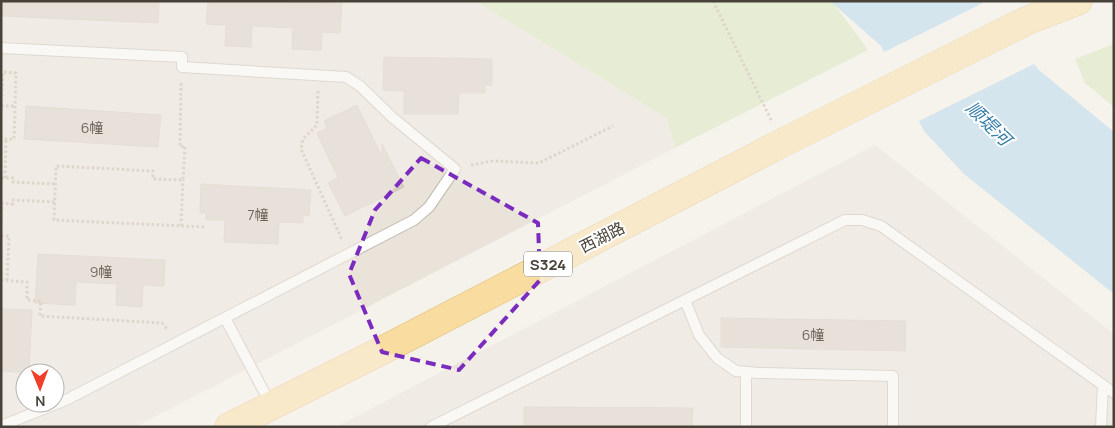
<svg xmlns="http://www.w3.org/2000/svg" width="1115" height="428" font-family="Manrope,'Noto Sans SC',sans-serif">
	<style>
		.residential { fill: #e9e3da; fill-rule: evenodd }
		.green { fill: #d3e7b7 }
		.water { fill: #acd5ee }
		.pier { fill: #f5f2ec }
		.building { fill: #d6cdc1; stroke: #d1c5b5 }
		.lines { fill: none; stroke-linecap: round; stroke-linejoin: round }
		.lane-casing { stroke: #c0b9ae; stroke-width: 12 }
		.primary-casing { stroke: #dfb970; stroke-width: 29 }
		.path { stroke: #c1b4a0; stroke-width: 3; stroke-dasharray: 2.5 2.5; stroke-linecap: butt }
		.lane { stroke: #fff; stroke-width: 10 }
		.primary { stroke: #f9dda0; stroke-width: 28 }
		.marked { fill: none; stroke: #7b2cbf; stroke-width: 4; stroke-dasharray: 10 6; stroke-linejoin: round }
		.labels { text-anchor: middle; dominant-baseline: central; stroke-width: 4; stroke-linejoin: round; paint-order: stroke }
		.number-label { font-size: 14px; fill: #6c655b }
		.shield { fill: #fff; stroke: #807b74; stroke-width: 1 }
		.shield-label { font-size: 15px; font-weight: bold; fill: #494239 }
		.street-label { font-size: 16px; fill: #494239; stroke: #fff }
		.water-label { font-size: 18px; font-style: italic; fill: #357ca9; stroke: #fff }
	</style>
	<rect width="100%" height="100%" fill="#f5f2ec"/>
	<path class="residential" d="M 1,1 L 475,1 L 667,118 L 675,148 L 135,427 L 1,427 ZM 25,373 L 55,373 L 55,403 L 25,403 Z
		M 875,145 L 1114,334 L 1114,427 L 336,427 Z"/>
	<path class="green" d="M 475,1 L 832,1 L 868,50 L 675,148 L 667,118 Z
		M 1114,44 L 1114,107 L 1085,83 L 1075,59 Z"/>
	<path class="water" d="M 830,1 L 981,1 L 1039,70 L 1114,132 L 1114,294 L 964,174 L 924,131 L 881,46 Z"/>
	<path class="pier" d="M 985,2 L 1028,53 L 1034,64 L 917,122 L 882,53 Z"/>
	<path class="building" d="M 1,1 L 159,1 L 158,23 L 1,16 Z
		M 208,1 L 342,3 L 340,33 L 322,32 L 321,50 L 292,49 L 293,28 L 252,26 L 251,47 L 225,46 L 226,25 L 206,24 Z
		M 384,57 L 492,59 L 492,85 L 485,85 L 485,93 L 459,93 L 458,114 L 404,114 L 404,91 L 383,90 Z
		M 357,105 L 382,157 L 382,144 L 404,187 L 345,216 L 328,183 L 338,178 L 317,133 L 327,128 L 324,121 Z
		M 26,106 L 161,115 L 158,147 L 24,139 Z
		M 201,184 L 311,190 L 309,216 L 303,215 L 303,223 L 279,222 L 278,244 L 224,242 L 225,220 L 206,220 L 206,213 L 200,213 Z
		M 38,254 L 165,260 L 164,286 L 143,285 L 142,307 L 116,305 L 117,284 L 76,282 L 75,305 L 35,303 Z
		M 1,309 L 32,310 L 29,373 L 1,371 Z
		M 721,318 L 906,321 L 905,351 L 721,347 Z
		M 524,407 L 693,408 L 692,427 L 524,427 Z"/>
	<g class="lines">
		<defs>
			<path id="lane" d="M 1,48 L 182,57 L 182,67 L 346,77 L 360,86 L 392,117 L 455,169 L 429,207 L 414,220 L 66,400 L 1,426
				M 685,300 L 699,335 L 717,358 L 736,371 L 759,373 L 893,376 L 893,427
				M 225,318 L 271,405
				M 431,427 L 845,220 L 862,220 L 881,226 L 1114,393
				M 746,427 L 746,373
				M 1101,427 L 1103,385"/>
			<path id="primary" d="M 229,427 L 385,349 L 782,143 L 1026,21 L 1078,1"/>
		</defs>
		<use href="#lane" class="lane-casing"/>
		<use href="#primary" class="primary-casing"/>
		<path class="path" d="M 713,1 L 772,122
			M 181,83 L 180,147 L 185,146 L 183,180 L 153,179 L 153,171 L 56,166 L 54,220 L 205,227
			M 318,91 L 317,125 L 303,139 L 301,149 L 342,240
			M 1,106 L 15,106
			M 1,111 L 3,72 L 16,73 L 14,139 L 1,139
			M 471,165 L 493,161 L 539,163 L 613,126
			M 1,178 L 13,178 L 13,182 L 55,184
			M 5,178 L 6,139
			M 1,203 L 13,204 L 13,200 L 55,202
			M 1,225 L 2,203
			M 181,226 L 183,180
			M 1,236 L 9,236 L 7,280
			M 1,280 L 27,282 L 27,300 L 41,301 L 40,316 L 162,323 L 168,330"/>
		<use href="#lane" class="lane"/>
		<use href="#primary" class="primary"/>
	</g>
	<path d="M0 0H1115V428H0ZM 421,158 L 538,223 L 540,280 L 459,370 L 382,352 L 349,274 L 375,210 Z" fill="#f5f2ec" fill-opacity=".55" fill-rule="evenodd"/>
	<path class="marked" d="M 421,158 L 538,223 L 540,280 L 459,370 L 382,352 L 349,274 L 375,210 Z"/>
	<g class="labels">
		<g class="number-label">
			<text x="92" y="127">6幢</text>
			<text x="258" y="214">7幢</text>
			<text x="101" y="271">9幢</text>
			<text x="813" y="334">6幢</text>
		</g>
		<rect class="shield" x="524" y="251.5" width="48" height="25" rx="4"/>
		<g class="shield-label">
			<text x="548" y="264">S324</text>
		</g>
		<g class="street-label">
			<text transform="translate(602 237) rotate(-27)">西湖路</text>
		</g>
		<g class="water-label">
			<text transform="translate(989 123) rotate(44)">顺堤河</text>
		</g>
	</g>
	<rect width="1115" height="428" fill="none" stroke="#494239" stroke-width="5"/>
	<g transform="translate(40 388) rotate(179)"><circle r="24" fill="#ffffff" stroke="#b6b3b0"/>
	<path d="M0-4L9 19L0 12L-9 19Z" fill="#ef3f28"/>
	<text y="-8" font-size="14" font-weight="bold" text-anchor="middle" fill="#494239">N</text>
	</g>
</svg>
